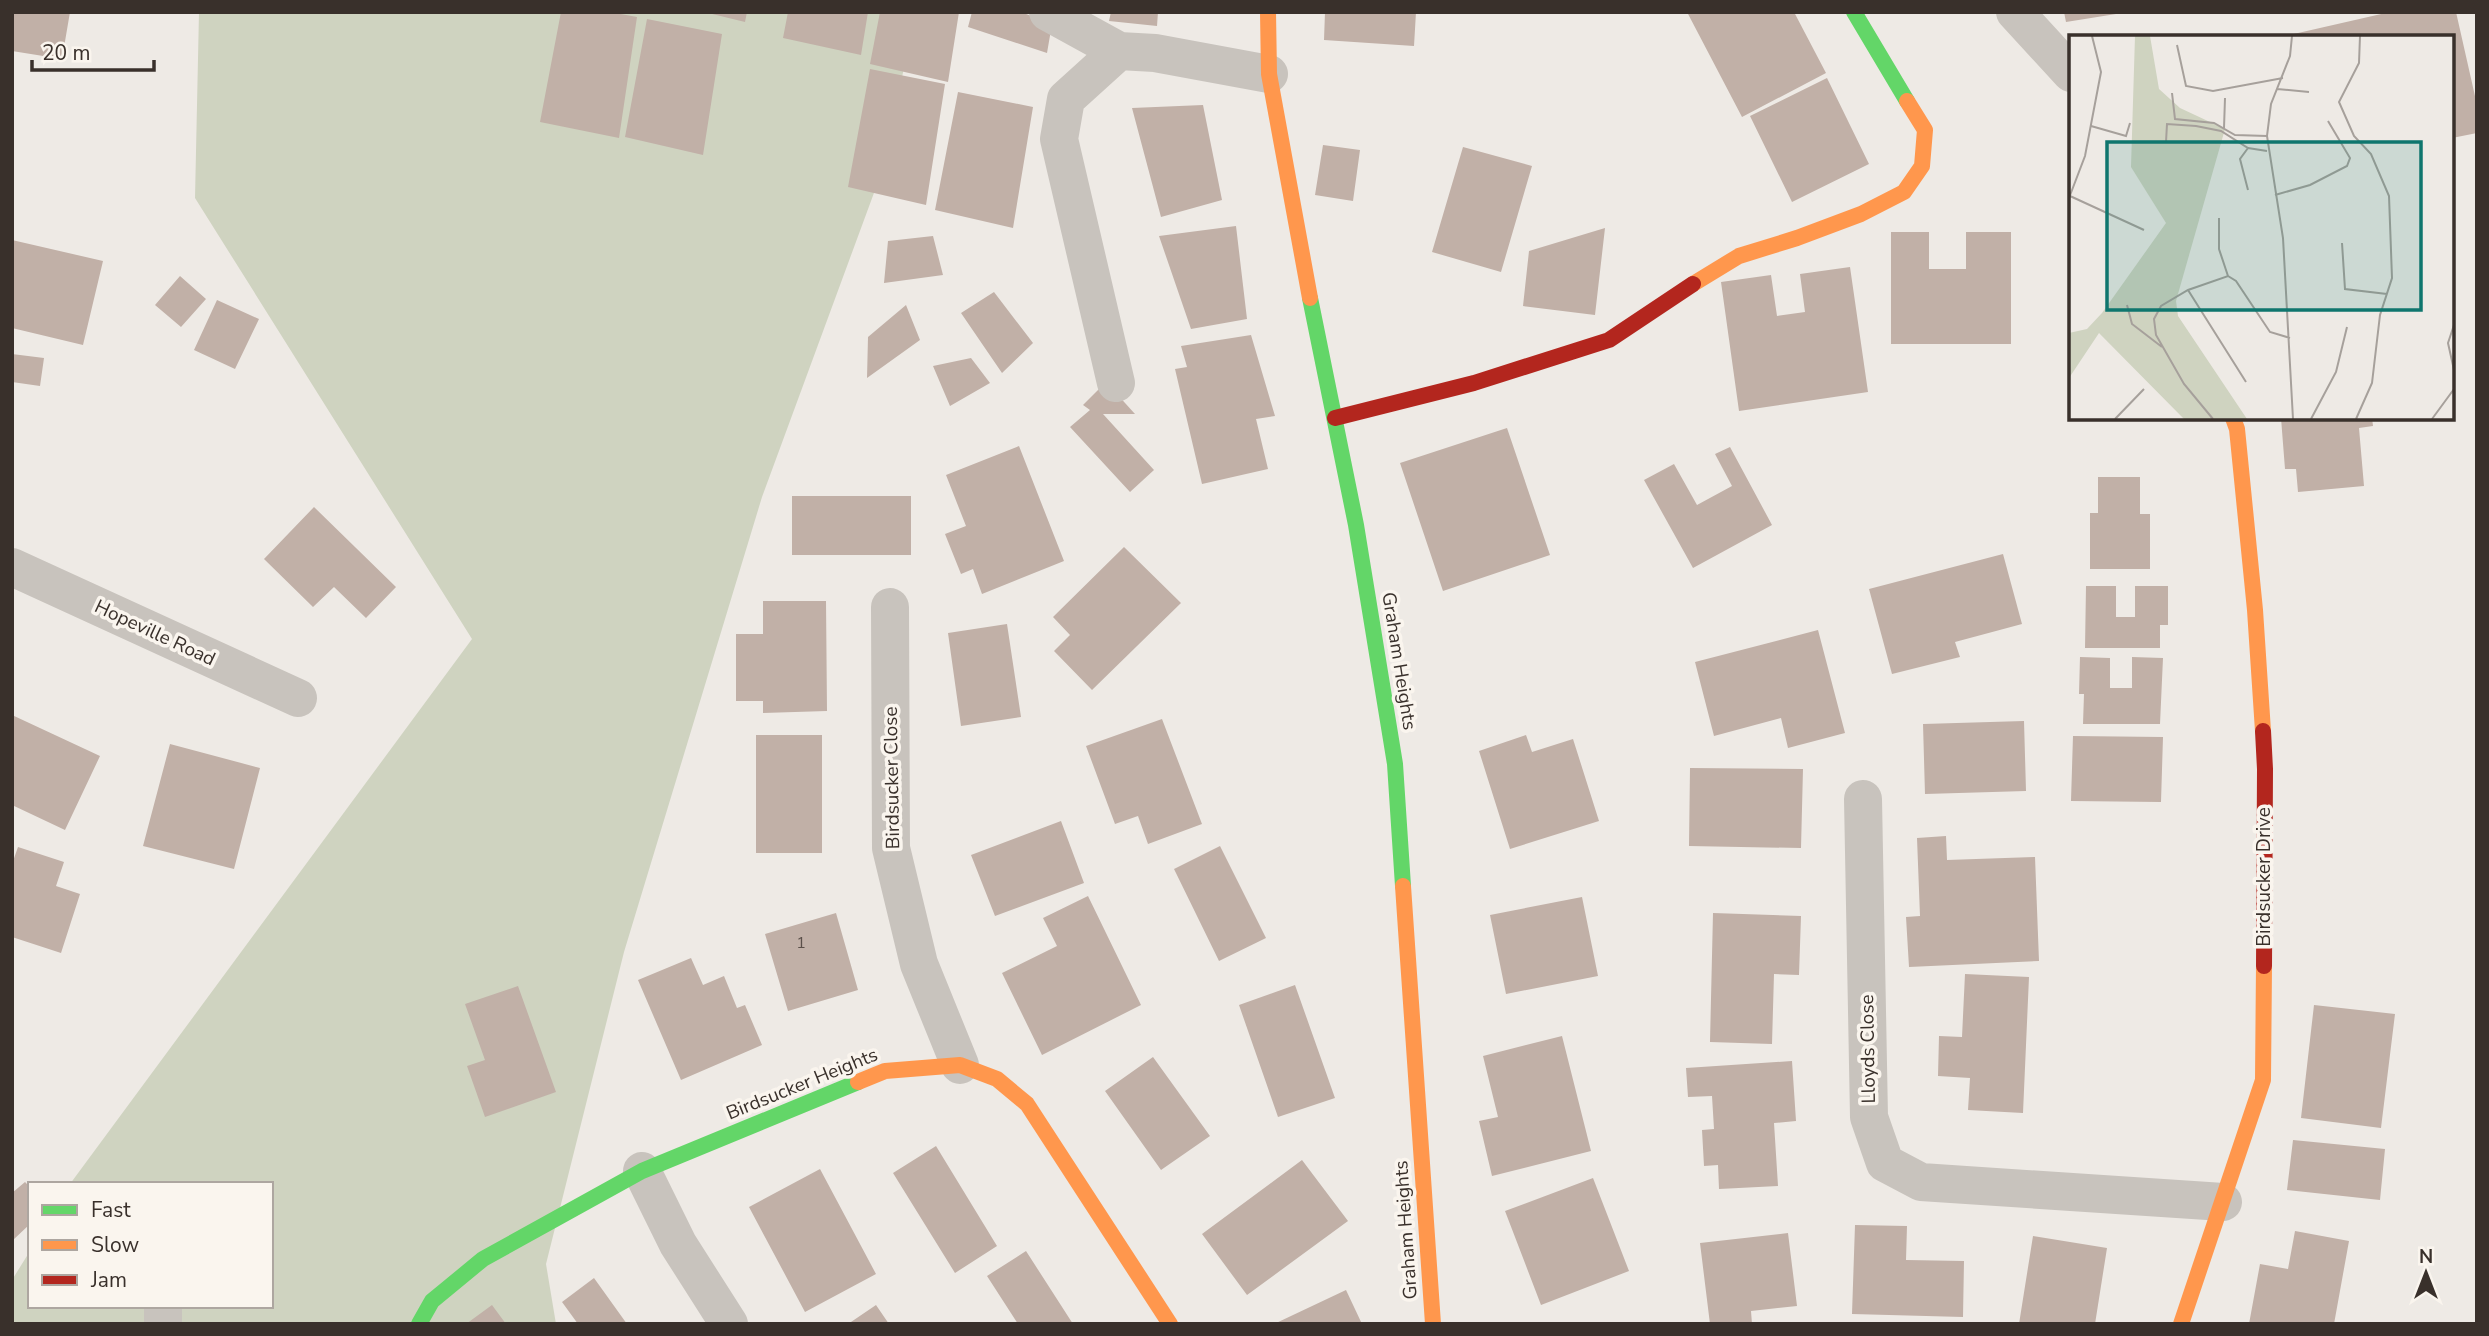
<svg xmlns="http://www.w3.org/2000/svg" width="2489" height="1336" font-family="'Nunito Sans',sans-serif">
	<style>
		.green { fill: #cfd3c0 }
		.building { fill: #c1b0a7 }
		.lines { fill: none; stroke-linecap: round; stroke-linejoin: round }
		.street { stroke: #c8c3bd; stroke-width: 38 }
		.fast { stroke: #63d668; stroke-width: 16 }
		.slow { stroke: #ff974d; stroke-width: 16 }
		.jam { stroke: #b3261e; stroke-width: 16 }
		.labels { text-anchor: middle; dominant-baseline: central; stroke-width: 7; stroke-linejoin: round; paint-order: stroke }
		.number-label { font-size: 16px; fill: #5b504a }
		.street-label { font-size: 19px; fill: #39302b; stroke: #faf5ee }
		.inset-road { fill: none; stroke: #a6a09b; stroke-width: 2 }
		.view { fill: #0f766e; fill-opacity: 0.15; stroke: #0f766e; stroke-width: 3.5 }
		.inset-edge { fill: none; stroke: #39302b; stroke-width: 3.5 }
	</style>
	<rect width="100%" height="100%" fill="#eeeae5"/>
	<path class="green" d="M 199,12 L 915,12 L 885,163 L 762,497 L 624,952 L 546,1264 L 556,1324 L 12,1324 L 12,1280 L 30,1251 L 30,1306 L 271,1306 L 271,1184 L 70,1184 L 472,639 L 195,198 Z"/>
	<path class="building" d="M 12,12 L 70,12 L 62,59 L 12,51 Z
		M 561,12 L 610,12 L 637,17 L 619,138 L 540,122 Z
		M 704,12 L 747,12 L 745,22 Z
		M 788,12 L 868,12 L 861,55 L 783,38 Z
		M 880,12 L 959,12 L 948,82 L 870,64 Z
		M 972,12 L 1021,12 L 1052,24 L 1047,53 L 968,27 Z
		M 1111,12 L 1158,12 L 1157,26 L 1109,21 Z
		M 1325,12 L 1416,12 L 1414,46 L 1324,40 Z
		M 1687,12 L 1794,12 L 1826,73 L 1742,117 Z
		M 2064,12 L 2116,12 L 2116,14 L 2066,22 Z
		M 2390,12 L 2456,12 L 2477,105 L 2477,133 L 2452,138 L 2452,37 L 2281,37 Z
		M 647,19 L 722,34 L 703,155 L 625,137 Z
		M 870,69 L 945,84 L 926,205 L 848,187 Z
		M 1827,78 L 1869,164 L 1792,202 L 1750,116 Z
		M 958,92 L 1033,107 L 1013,228 L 935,210 Z
		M 1203,105 L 1222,200 L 1161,217 L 1132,108 Z
		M 1323,145 L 1360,150 L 1353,201 L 1315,195 Z
		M 1463,147 L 1532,166 L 1501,272 L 1432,252 Z
		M 1236,226 L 1247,319 L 1191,329 L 1159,236 Z
		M 1605,228 L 1595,315 L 1523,306 L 1529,251 Z
		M 1891,232 L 1929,232 L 1929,269 L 1966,269 L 1966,232 L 2011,232 L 2011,344 L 1891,344 Z
		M 933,236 L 943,275 L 884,283 L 888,241 Z
		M 12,240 L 103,261 L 83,345 L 12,328 Z
		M 1850,267 L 1868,392 L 1739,411 L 1721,282 L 1771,275 L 1777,316 L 1805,312 L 1800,274 Z
		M 180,276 L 206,299 L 181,327 L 155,305 Z
		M 994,292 L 1033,343 L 1002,373 L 961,313 Z
		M 217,300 L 259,319 L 235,369 L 194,350 Z
		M 906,305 L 920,340 L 867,378 L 868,337 Z
		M 1251,335 L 1275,416 L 1256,419 L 1268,469 L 1202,484 L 1175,369 L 1187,367 L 1181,346 Z
		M 12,354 L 44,358 L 40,386 L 12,382 Z
		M 971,358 L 990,383 L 950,406 L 933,366 Z
		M 1106,382 L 1135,414 L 1103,414 L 1154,470 L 1130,492 L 1070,427 L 1090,410 L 1083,405 Z
		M 2281,418 L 2372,418 L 2373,426 L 2359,428 L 2364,486 L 2298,492 L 2296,469 L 2285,469 Z
		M 1507,428 L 1550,555 L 1443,591 L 1400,463 Z
		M 1019,446 L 1064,561 L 982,594 L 973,569 L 961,574 L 945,534 L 966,526 L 946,475 Z
		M 1730,447 L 1772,525 L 1693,568 L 1644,480 L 1674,464 L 1697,505 L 1732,486 L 1715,454 Z
		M 2098,477 L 2140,477 L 2140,514 L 2150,514 L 2150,569 L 2090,569 L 2090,513 L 2098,513 Z
		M 792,496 L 911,496 L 911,555 L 792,555 Z
		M 314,507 L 396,587 L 366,618 L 334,587 L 313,607 L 264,559 Z
		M 1124,547 L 1181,603 L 1092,690 L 1054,651 L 1070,635 L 1053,617 Z
		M 2003,554 L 2022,624 L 1955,642 L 1960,657 L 1892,674 L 1869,589 Z
		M 2086,586 L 2116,586 L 2116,617 L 2135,617 L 2135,586 L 2168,586 L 2168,625 L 2160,625 L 2160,648 L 2085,648 Z
		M 763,601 L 826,601 L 827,711 L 763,713 L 763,701 L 736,701 L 736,634 L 763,634 Z
		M 1007,624 L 1021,717 L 961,726 L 948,633 Z
		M 1818,630 L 1845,733 L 1788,748 L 1781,718 L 1714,736 L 1695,662 Z
		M 2080,657 L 2110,658 L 2110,688 L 2132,688 L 2132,657 L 2163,658 L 2160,724 L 2083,724 L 2084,694 L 2079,694 Z
		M 12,715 L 100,756 L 65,830 L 12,805 Z
		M 1162,719 L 1202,824 L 1148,844 L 1138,816 L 1115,824 L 1086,746 Z
		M 2024,721 L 2026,791 L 1925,794 L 1923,724 Z
		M 756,735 L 822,735 L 822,853 L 756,853 Z
		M 1526,735 L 1532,752 L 1573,739 L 1599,821 L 1510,849 L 1479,751 Z
		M 2073,736 L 2163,737 L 2161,802 L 2071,801 Z
		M 170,744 L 260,768 L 234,869 L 143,846 Z
		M 1690,768 L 1803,769 L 1801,848 L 1689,846 Z
		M 1061,821 L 1084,883 L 995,916 L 971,855 Z
		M 1946,836 L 1947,860 L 2035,857 L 2039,961 L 1909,967 L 1906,917 L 1920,916 L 1917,838 Z
		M 1220,846 L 1266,938 L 1219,961 L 1174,869 Z
		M 18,847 L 64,862 L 56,886 L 80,894 L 61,953 L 12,937 L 12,864 Z
		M 1088,896 L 1141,1005 L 1042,1055 L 1002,973 L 1057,946 L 1043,918 Z
		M 1582,897 L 1598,976 L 1506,994 L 1490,915 Z
		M 836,913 L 858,990 L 788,1011 L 765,934 Z
		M 1713,913 L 1801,916 L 1799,975 L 1774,974 L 1772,1044 L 1710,1042 Z
		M 691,958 L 703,985 L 724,976 L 737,1008 L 745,1005 L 762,1045 L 681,1080 L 638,980 Z
		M 1965,974 L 2029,977 L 2023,1113 L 1968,1110 L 1970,1078 L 1938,1076 L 1939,1036 L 1962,1037 Z
		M 1295,985 L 1335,1098 L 1278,1117 L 1239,1005 Z
		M 518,986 L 556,1092 L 485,1117 L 467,1066 L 485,1060 L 465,1004 Z
		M 2314,1005 L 2395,1014 L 2381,1128 L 2301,1118 Z
		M 1562,1036 L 1591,1151 L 1492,1176 L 1479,1121 L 1498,1117 L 1483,1056 Z
		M 1153,1057 L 1210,1136 L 1161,1170 L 1105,1091 Z
		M 1792,1061 L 1796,1121 L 1774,1123 L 1778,1186 L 1719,1189 L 1718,1165 L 1704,1166 L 1702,1130 L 1714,1129 L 1712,1096 L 1688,1097 L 1686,1068 Z
		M 2293,1140 L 2385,1149 L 2380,1200 L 2287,1190 Z
		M 936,1146 L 997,1246 L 955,1273 L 893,1173 Z
		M 1302,1160 L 1348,1221 L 1247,1295 L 1202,1234 Z
		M 820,1169 L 876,1274 L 805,1312 L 749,1207 Z
		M 1593,1178 L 1629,1271 L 1541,1305 L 1505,1211 Z
		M 25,1182 L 30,1187 L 30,1224 L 12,1241 L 12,1193 Z
		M 1855,1225 L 1907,1226 L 1906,1260 L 1964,1261 L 1963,1317 L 1852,1314 Z
		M 2295,1231 L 2349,1241 L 2334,1324 L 2249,1324 L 2260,1264 L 2288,1269 Z
		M 1788,1233 L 1797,1306 L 1751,1311 L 1752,1324 L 1710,1324 L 1700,1243 Z
		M 2033,1236 L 2107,1248 L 2095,1324 L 2019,1324 Z
		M 1026,1251 L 1073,1324 L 1018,1324 L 987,1276 Z
		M 594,1278 L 627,1324 L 578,1324 L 562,1302 Z
		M 1346,1290 L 1362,1324 L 1274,1324 Z
		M 492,1305 L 506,1324 L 466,1324 Z
		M 876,1305 L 889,1324 L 848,1324 Z"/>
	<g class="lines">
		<path class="street" d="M 1048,12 L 1119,51 L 1155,53 L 1269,74
			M 2015,12 L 2071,73
			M 1116,383 L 1059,139 L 1066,99 L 1119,51
			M 12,567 L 298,698
			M 890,607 L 891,848 L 919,964 L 960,1065
			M 1863,799 L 1869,1117 L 1885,1163 L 1921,1182 L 2223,1202
			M 642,1171 L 678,1244 L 729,1324
			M 163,1324 L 163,1306"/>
		<path class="fast" d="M 1854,12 L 1907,101
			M 1310,298 L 1356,525 L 1395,764 L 1403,886
			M 419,1324 L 432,1301 L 483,1259 L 642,1171 L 858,1082"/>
		<path class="slow" d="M 1268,12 L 1269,74 L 1310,298
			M 1693,284 L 1739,256 L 1797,238 L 1861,214 L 1904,192 L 1922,166 L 1925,130 L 1907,101
			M 2233,418 L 2237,429 L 2255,610 L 2263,731
			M 1403,886 L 1433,1324
			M 858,1082 L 885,1071 L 960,1065 L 997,1079 L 1027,1104 L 1170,1324
			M 2181,1324 L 2263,1080 L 2264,966"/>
		<path class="jam" d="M 1335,418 L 1474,383 L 1609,340 L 1693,284
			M 2263,731 L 2265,769 L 2264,966"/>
	</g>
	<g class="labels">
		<g class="number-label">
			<text x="801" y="943">1</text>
		</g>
		<g class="street-label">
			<text transform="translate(155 633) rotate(25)">Hopeville Road</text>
			<text transform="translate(1399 661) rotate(81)">Graham Heights</text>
			<text transform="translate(892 778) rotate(-91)">Birdsucker Close</text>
			<text transform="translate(2264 877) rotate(-90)">Birdsucker Drive</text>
			<text transform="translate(1868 1049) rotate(-91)">Lloyds Close</text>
			<text transform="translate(802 1084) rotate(-22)">Birdsucker Heights</text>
			<text transform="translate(1406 1230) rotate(-94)">Graham Heights</text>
		</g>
	</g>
	<g transform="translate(2069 35)">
		<rect width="385" height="385" fill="#eeeae5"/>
		<path d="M 66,1 L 81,1 L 90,54 L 111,73 L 156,94 L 107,266 L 109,281 L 178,384 L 115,384 L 30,298 L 0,343 L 0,298 L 18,294 L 33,278 L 97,188 L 62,132 Z" fill="#cfd3c0"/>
		<path class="inset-road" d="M 223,1 L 221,21 L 202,69 L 198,101 L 214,203 L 224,384M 108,10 L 117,51 L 144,56 L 214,43M 208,54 L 240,57M 103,58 L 106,84 L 145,88 L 166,100 L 198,101M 22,91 L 57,101 L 61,88M 155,93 L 156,63M 97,107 L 98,89 L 127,91 L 152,96 L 179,113 L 198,116M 179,155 L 171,124 L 179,113M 206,160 L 241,150 L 278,131 L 281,123 L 259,86M 1,161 L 75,195M 0,163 L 16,121 L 32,37 L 23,1M 150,183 L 150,214 L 159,241M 273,208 L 276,254 L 318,259M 119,255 L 177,347M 58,270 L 63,289 L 93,312M 385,290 L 379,308 L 385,335M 46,384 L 75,354M 144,384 L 115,349 L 87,300 L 85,284 L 92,271 L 119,255 L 159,241 L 167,246 L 201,297 L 221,303M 242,384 L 267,337 L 278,292M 287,384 L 303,348 L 311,280 L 323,243 L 320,161 L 302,119 L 285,101 L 270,67 L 290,28 L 291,1M 363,384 L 385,354"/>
		<path class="view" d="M 38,107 L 352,107 L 352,275 L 38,275 Z"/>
		<rect width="385" height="385" class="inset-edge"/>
	</g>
	<rect width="2489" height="1336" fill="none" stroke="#39302b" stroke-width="28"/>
	<rect x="28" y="1182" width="245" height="126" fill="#faf5ee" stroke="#ada6a0" stroke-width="2"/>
	<rect x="42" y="1205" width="35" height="10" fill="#63d668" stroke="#ada6a0" stroke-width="2"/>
	<text x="91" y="1217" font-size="21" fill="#39302b">Fast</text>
	<rect x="42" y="1240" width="35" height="10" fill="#ff974d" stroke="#ada6a0" stroke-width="2"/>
	<text x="91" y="1252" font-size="21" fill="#39302b">Slow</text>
	<rect x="42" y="1275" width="35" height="10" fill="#b3261e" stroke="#ada6a0" stroke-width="2"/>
	<text x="91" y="1287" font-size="21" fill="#39302b">Jam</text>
	<g transform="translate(2426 1273)" stroke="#faf5ee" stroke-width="5" paint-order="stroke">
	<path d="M0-5L12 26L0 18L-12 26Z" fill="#39302b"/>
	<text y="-10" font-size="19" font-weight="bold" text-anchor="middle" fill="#39302b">N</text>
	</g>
	<path d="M32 60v10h122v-10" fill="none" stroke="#39302b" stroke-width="3.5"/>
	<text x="42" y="60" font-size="21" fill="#39302b" stroke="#faf5ee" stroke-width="5" paint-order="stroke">20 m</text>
</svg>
